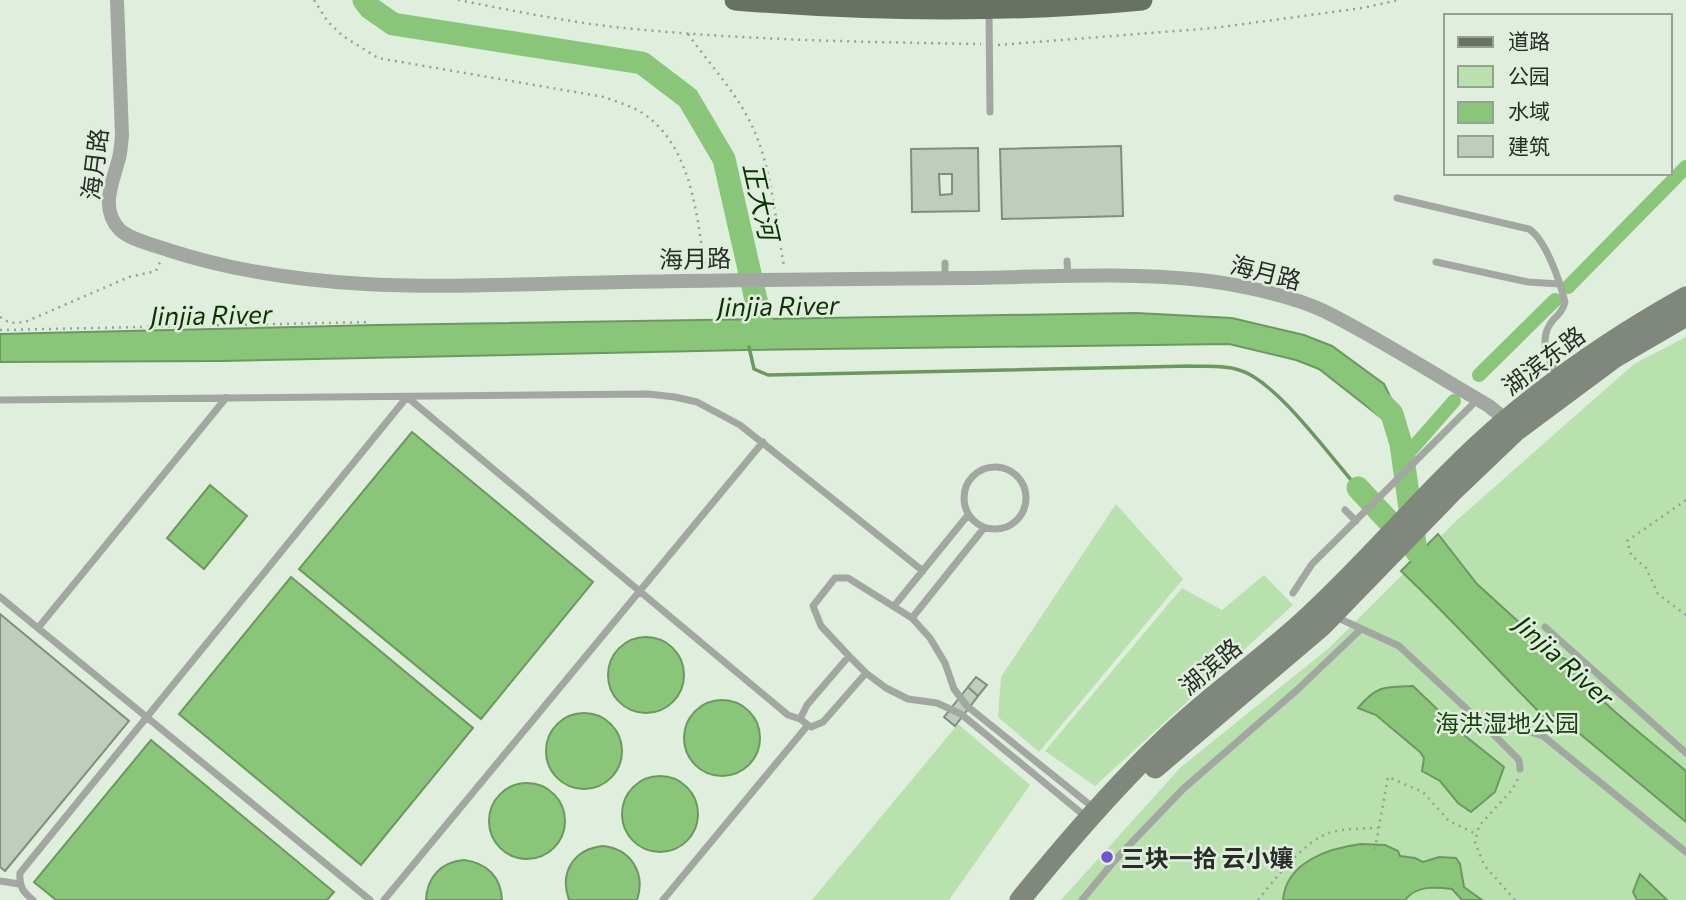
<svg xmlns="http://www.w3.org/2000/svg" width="1686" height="900" font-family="Commissioner,'Noto Sans SC',sans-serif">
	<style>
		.green { fill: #b8e1ae }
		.water { fill: #89c679; stroke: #6c9860; stroke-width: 2 }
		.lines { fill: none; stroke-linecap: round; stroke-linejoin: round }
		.stream { stroke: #6c9860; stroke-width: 3.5 }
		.canal { stroke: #89c679; stroke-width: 14 }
		.river { stroke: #89c679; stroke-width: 23 }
		.building { fill: #bfcdbc; stroke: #818e7e; stroke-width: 2; fill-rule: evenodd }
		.path { stroke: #97a195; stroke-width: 2.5; stroke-dasharray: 2 5; stroke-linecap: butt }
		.lane { stroke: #a2a8a1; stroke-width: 7 }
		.street { stroke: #a2a8a1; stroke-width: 14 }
		.secondary { stroke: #80887d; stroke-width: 21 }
		.primary { stroke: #677164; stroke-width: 21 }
		.poi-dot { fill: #7055cf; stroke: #e0eedd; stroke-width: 2.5 }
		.labels { text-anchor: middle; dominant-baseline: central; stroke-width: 5; stroke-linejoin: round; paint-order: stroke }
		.street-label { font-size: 24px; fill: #282d27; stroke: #e0eedd }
		.park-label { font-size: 24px; fill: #1c4410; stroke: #e0eedd }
		.poi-label { font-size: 24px; font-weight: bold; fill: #282d27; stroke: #e0eedd; text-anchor: start }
		.water-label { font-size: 26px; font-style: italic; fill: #0a3300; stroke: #e0eedd }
	</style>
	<rect width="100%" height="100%" fill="#e0eedd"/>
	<path class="green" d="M 1686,337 L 1686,900 L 1061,900 L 1181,767 L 1329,648 L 1457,520 L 1634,364 Z
		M 1116,504 L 1183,579 L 1039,752 L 998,717 L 1001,677 Z
		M 1264,575 L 1293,605 L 1095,786 L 1045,751 L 1182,588 L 1222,610 Z
		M 958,724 L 1030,785 L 949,900 L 812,900 Z"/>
	<path class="water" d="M 1136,313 L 1232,318 L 1304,335 L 1332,346 L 1384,384 L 1400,417 L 1384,420 L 1319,369 L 1296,360 L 1229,344 L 745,350 L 220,361 L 0,362 L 0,334 L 377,325 Z
		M 412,432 L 593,582 L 481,719 L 299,569 Z
		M 210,485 L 247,516 L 204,569 L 167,538 Z
		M 1438,534 L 1477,584 L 1555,655 L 1570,661 C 1575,684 1664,752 1686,771 L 1686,822 L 1556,714 L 1547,720 C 1498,671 1452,619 1401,571 Z
		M 291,577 L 473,728 L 361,865 L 179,714 Z
		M608 675a38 38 0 1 1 76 0a38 38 0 1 1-76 0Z
		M 1413,686 L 1464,735 L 1504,767 L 1495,792 L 1471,812 L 1458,803 L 1440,781 L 1422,771 L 1424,758 L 1420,752 L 1376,715 L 1358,708 C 1377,685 1385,687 1413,686 Z
		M684 738a38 38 0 1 1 76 0a38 38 0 1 1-76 0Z
		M546 751a38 38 0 1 1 76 0a38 38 0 1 1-76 0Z
		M 151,740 L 334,892 L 327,900 L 56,900 L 34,882 Z
		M622 814a38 38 0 1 1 76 0a38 38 0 1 1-76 0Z
		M489 821a38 38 0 1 1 76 0a38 38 0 1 1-76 0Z
		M 1361,844 L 1385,845 L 1398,851 L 1400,856 L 1415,858 L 1423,862 L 1439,857 L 1456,858 L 1460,864 L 1464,887 L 1482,900 L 1462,900 L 1452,889 C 1435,887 1417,885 1405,900 L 1283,900 C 1286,862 1329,848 1361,844 Z
		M 603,846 C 631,849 646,873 637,900 L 569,900 C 559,872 574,849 603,846 Z
		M 464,860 C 487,863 501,877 502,900 L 426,900 C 427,877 441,862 464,860 Z
		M 1640,874 L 1667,900 L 1637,900 L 1633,892 Z"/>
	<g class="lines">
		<path class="stream" d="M 749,347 L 754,369 L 768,375 L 1191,366 C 1206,367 1225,365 1239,370 C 1276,380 1331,458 1358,488"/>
		<path class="canal" d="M 1568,287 L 1686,167
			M 1479,375 L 1555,300
			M 1404,458 L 1454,401"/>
		<path class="river" d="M 364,0 L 370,8 L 393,24 L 642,63 L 688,98 L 724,159 L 764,335
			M 1374,396 L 1392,414 L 1401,444 L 1416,551
			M 1358,488 L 1408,542"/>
	</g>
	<path class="building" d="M 1121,146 L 1123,216 L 1002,219 L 1000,149 Z
		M 978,148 L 979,211 L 912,212 L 911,149 ZM 939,174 L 952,174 L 952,194 L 940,195 Z
		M 0,614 L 129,721 L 5,871 L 0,867 Z
		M 976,677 L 987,685 L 978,696 L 968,687 Z
		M 968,687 L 978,696 L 955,726 L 944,717 Z"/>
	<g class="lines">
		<path class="path" d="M 314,0 L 328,22 L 343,36 L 378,58 L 604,97 C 617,102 632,106 644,114 C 692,148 696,213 705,266
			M 458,0 C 510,10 562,21 615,27 C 737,40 859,42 981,44
			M 688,34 C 710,65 737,93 753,128 C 771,166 776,224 784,266
			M 998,45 L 1214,28 L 1362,8 L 1399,0
			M 0,317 L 10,323 L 25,322 L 129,277 L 156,271 L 160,262
			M 0,330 L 370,322
			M 1686,500 L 1627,541 L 1631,555 L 1646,568 L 1658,594 L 1686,615
			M 1375,849 L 1388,777 L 1423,792 L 1449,821 L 1476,834
			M 1258,900 C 1274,880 1304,841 1329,833 C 1344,828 1362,829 1378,828
			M 1515,900 L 1484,865 L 1475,842 L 1479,826 L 1511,791 L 1518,779"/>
		<path class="lane" d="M 989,11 L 990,112
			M 1397,198 L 1529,229 C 1546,240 1560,282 1565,302 C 1563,310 1559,314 1553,320 C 1537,339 1548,360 1559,378
			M 1067,261 L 1068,277
			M 1436,262 L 1528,282 L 1559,284
			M 945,263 L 945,278
			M 0,400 L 648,394 L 675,397 L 697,402 L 740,425 L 923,571
			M964 498a31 31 0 1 1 62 0a31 31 0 1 1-62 0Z
			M 1345,510 L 1356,521
			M 984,528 L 912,618 L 930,638 L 945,663 L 954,689 L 967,706 L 1095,809
			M 1293,593 L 1312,564 L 1477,400
			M 0,597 L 370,900
			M 894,606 L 968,515
			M 1336,617 L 1399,646 L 1484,725 L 1507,725 L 1543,736 L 1686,852
			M 912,618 L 848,578 L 835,578 L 813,606 L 821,626 L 849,656 L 807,705 L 800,719 L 811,727 L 823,722 L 866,673 L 886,688 L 908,699 L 937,703 L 961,714 L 1086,817
			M 1545,627 L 1686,753
			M 38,628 L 226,398
			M 849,656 L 866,673
			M 1484,725 L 1519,760 L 1520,769
			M 0,881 L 19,884
			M 33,900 C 23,892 19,887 20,873 L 407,397 L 788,715 L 800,719
			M 384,900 L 763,442
			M 663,900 L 808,725
			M 1082,900 L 1115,860 L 1183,789 L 1297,690 L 1361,629"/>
		<path class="street" d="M 117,0 L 122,136 C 121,143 121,151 119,158 C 113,182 99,208 120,230 C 131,240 154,245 168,250 C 300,293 437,287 573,283 C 704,280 836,279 967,278 C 1045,277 1124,272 1201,280 C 1237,284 1293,296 1326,312 C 1382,340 1435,375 1489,406 L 1511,424"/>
		<path class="secondary" d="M 1155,768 L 1322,626 L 1452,492 L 1517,430 L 1614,358 L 1686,316
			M 1020,900 C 1067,842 1115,786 1169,735 C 1214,692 1266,657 1311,614 C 1378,552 1436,479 1506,420 C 1562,373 1623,332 1686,297"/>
		<path class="primary" d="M 735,0 C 870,11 1007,13 1142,0"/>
	</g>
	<circle class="poi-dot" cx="1107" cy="857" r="7"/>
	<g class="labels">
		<g class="street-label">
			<text transform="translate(94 164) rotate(-83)">海月路</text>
			<text transform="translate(695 258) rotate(-1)">海月路</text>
			<text transform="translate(1266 272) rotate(14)">海月路</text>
			<text transform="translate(1543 360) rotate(-37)">湖滨东路</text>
			<text transform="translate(1210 666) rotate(-40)">湖滨路</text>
		</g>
		<g class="park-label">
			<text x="1507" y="722">海洪湿地公园</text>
		</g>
		<g class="poi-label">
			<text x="1121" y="857">三块一拾 云小孃</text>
		</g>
		<g class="water-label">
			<text transform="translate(762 201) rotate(77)">正大河</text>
			<text transform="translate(778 305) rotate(-1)">Jinjia River</text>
			<text transform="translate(211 314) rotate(-1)">Jinjia River</text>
			<text transform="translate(1565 660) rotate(42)">Jinjia River</text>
		</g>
	</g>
	<rect x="1444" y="14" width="228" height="161" fill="#e0eedd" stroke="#96a194" stroke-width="2"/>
	<rect x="1458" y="37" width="35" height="10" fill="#677164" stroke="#96a194" stroke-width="2"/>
	<text x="1508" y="49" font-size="21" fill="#282d27">道路</text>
	<rect x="1458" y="66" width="35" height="21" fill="#b8e1ae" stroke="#96a194" stroke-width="2"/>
	<text x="1508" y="84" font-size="21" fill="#282d27">公园</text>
	<rect x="1458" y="102" width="35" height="21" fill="#89c679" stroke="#96a194" stroke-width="2"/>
	<text x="1508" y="119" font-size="21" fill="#282d27">水域</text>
	<rect x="1458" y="136" width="35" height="21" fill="#bfcdbc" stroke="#96a194" stroke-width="2"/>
	<text x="1508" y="154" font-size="21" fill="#282d27">建筑</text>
</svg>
